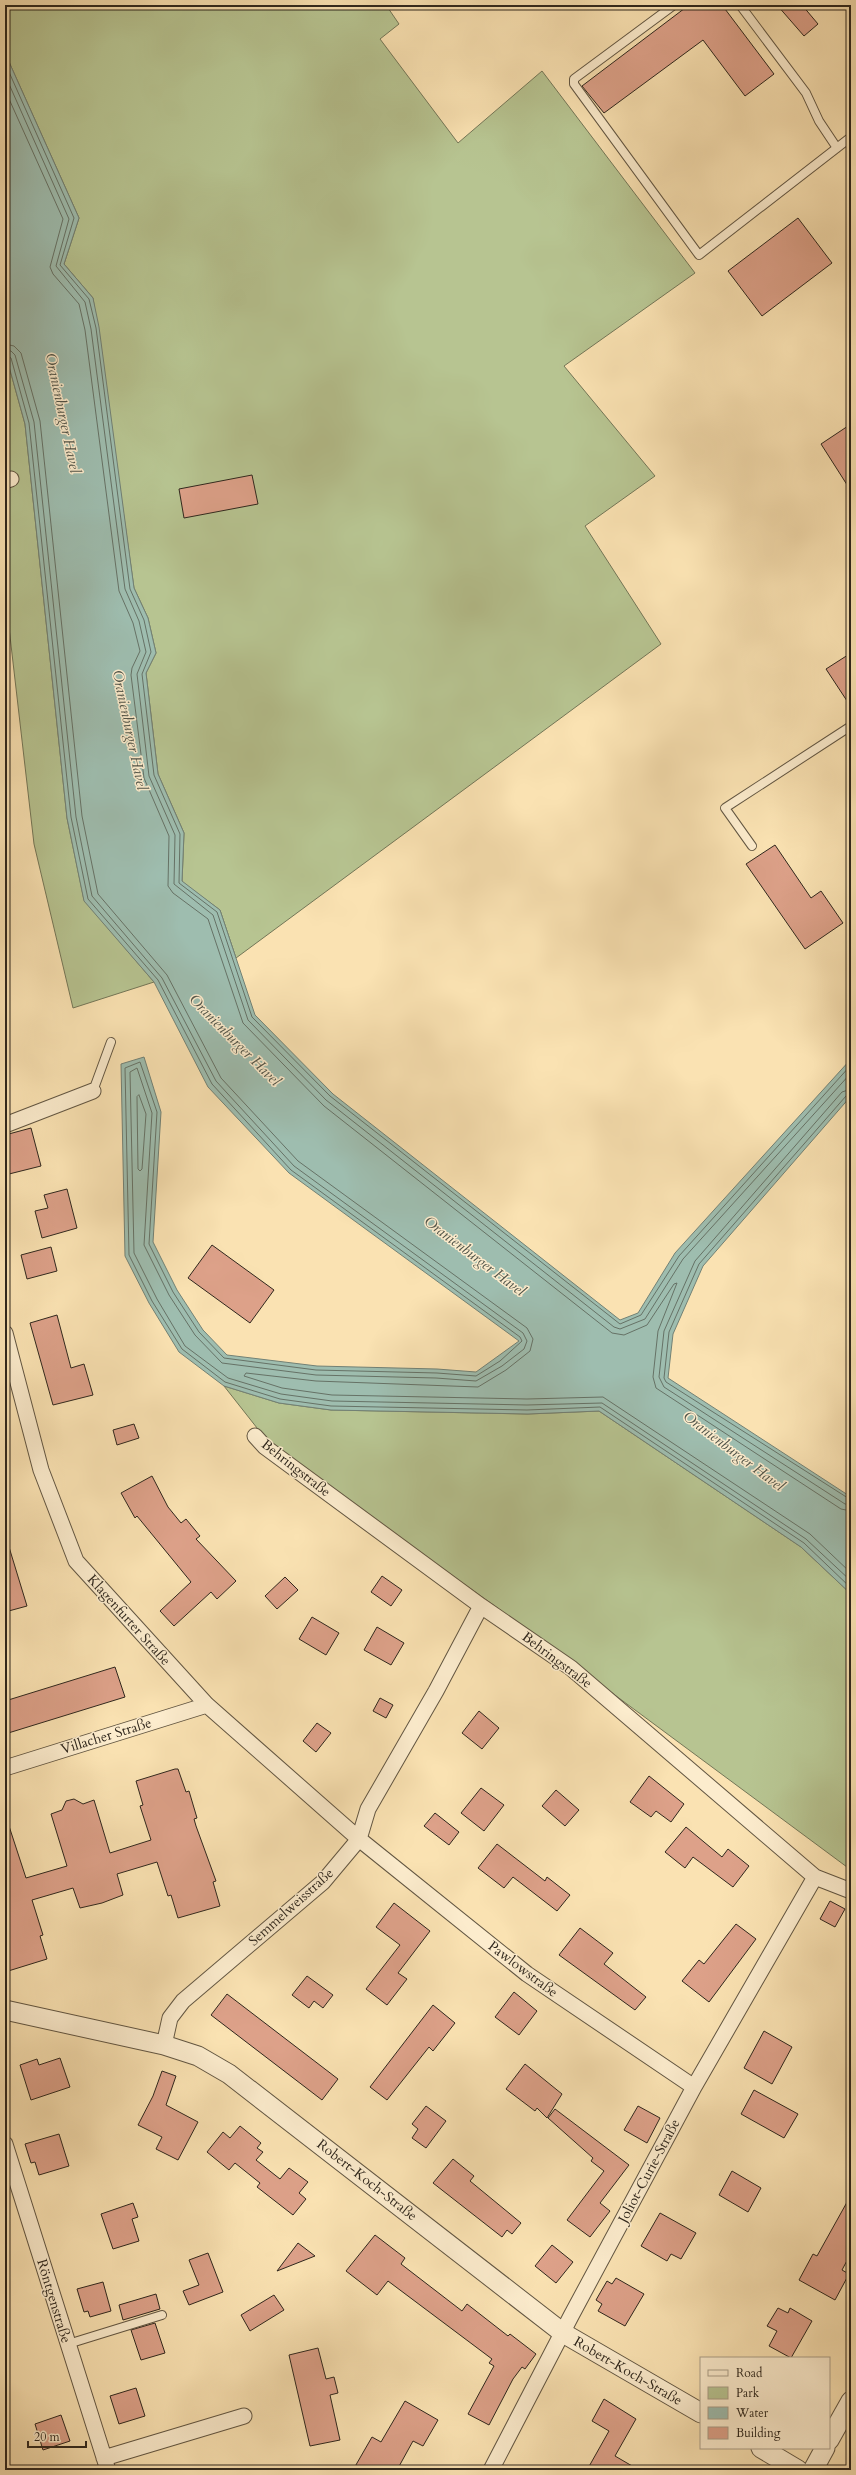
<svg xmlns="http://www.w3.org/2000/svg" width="856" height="2475" font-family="Cardo,serif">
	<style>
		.green { fill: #b7c491; stroke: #737657 }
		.water { fill: #9ebdaf; stroke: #728175 }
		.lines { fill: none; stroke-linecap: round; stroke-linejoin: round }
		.shore { stroke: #667266; stroke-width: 1 }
		.building { fill: #dda189; stroke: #2f271d }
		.service-casing { stroke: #625642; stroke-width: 10 }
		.minor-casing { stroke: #625642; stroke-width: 17 }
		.tertiary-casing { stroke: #625642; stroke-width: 21 }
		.service { stroke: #fceccd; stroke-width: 8 }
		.minor { stroke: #fceccd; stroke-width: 15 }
		.tertiary { stroke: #fceccd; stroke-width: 19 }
		.labels { text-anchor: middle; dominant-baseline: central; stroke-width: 3; stroke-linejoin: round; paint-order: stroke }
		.street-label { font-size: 14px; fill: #2f271d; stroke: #fceccd }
		.water-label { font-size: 15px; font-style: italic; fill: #505449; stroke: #fceccd }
	</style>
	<rect width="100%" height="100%" fill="#fae2b2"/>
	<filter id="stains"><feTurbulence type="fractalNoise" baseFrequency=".005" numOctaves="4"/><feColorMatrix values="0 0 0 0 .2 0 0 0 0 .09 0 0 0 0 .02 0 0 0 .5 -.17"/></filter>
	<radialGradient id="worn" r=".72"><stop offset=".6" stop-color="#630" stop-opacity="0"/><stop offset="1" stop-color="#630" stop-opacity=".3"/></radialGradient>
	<path class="green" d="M 5,5 L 386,5 L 399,24 L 380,39 L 458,143 L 542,71 L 695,273 L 564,366 L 655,476 L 585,526 L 661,644 L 236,958 L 220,910 L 182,882 L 184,833 L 158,774 L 146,673 L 156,653 L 148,618 L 134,588 L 93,298 L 64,264 L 79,218 L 5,53 Z
		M 5,352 L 25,424 L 67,818 L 84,900 L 154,982 L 73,1008 L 34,844 L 5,593 Z
		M 224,1386 L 279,1403 L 331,1410 L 527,1414 L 599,1411 L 801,1547 L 851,1594 L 851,1870 L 492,1604 L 272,1447 Z"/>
	<path class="water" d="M 5,53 L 79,218 L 64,264 L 93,298 L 99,327 L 134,588 L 148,618 L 156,653 L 146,673 L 158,774 L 184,833 L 182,881 L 220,910 L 255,1015 L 333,1094 L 620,1320 L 638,1313 L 675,1253 L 851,1059 L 851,1096 L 703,1266 L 673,1334 L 668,1378 L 851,1497 L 851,1594 L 801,1547 L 599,1411 L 528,1414 L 331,1410 L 279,1403 L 224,1386 L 179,1352 L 149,1303 L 125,1256 L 121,1064 L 144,1057 L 161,1112 L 153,1242 L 177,1290 L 203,1330 L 227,1355 L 317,1366 L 437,1369 L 476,1372 L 519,1341 L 289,1173 L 208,1087 L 154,982 L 84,901 L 67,818 L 25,424 L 5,352 Z"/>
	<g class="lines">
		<path class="shore" d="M 5,63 L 74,218 L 60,265 L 89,299 L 96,328 L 130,589 L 144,620 L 151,652 L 142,674 L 154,775 L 180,834 L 179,883 L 217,912 L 252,1017 L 330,1096 L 620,1324 L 641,1315 L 679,1256 L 851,1065
			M 5,75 L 69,219 L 56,266 L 85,302 L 91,329 L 125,589 L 139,621 L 146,652 L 137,674 L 149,776 L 175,835 L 174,884 L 213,915 L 248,1020 L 326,1100 L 614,1327 L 620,1329 L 645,1319 L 683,1259 L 851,1073
			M 5,90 L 63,219 L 50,267 L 53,274 L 79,304 L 85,330 L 119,591 L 133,623 L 140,651 L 132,668 L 131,675 L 144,778 L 169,836 L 168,886 L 173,893 L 208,919 L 243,1023 L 324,1106 L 612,1333 L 624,1335 L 647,1325 L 674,1284 L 677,1283 L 658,1331 L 653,1377 L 656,1388 L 841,1509 L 851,1511
			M 5,344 L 14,346 L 21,353 L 40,421 L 82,816 L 98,894 L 167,975 L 221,1078 L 298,1161 L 527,1328 L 533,1339 L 530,1351 L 506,1370 L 478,1387 L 316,1381 L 246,1373 L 244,1376 L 282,1388 L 332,1395 L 527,1399 L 603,1397 L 810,1534 L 851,1573
			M 5,350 L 11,351 L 15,355 L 34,422 L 76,817 L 92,896 L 162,978 L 216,1081 L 294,1166 L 523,1333 L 527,1341 L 524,1349 L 502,1366 L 476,1381 L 436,1378 L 316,1375 L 222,1363 L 195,1335 L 169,1295 L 144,1245 L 152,1113 L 137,1068 L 130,1072 L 134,1253 L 157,1299 L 185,1346 L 228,1378 L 281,1394 L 332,1401 L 527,1405 L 602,1403 L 806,1539 L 851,1581
			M 5,355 L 11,358 L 29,423 L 71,817 L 88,899 L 158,980 L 212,1084 L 291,1170 L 520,1337 L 522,1341 L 500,1361 L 476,1376 L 437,1373 L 316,1370 L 224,1358 L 199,1332 L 173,1292 L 149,1244 L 157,1112 L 140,1062 L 125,1068 L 129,1255 L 152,1301 L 182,1349 L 225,1382 L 280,1399 L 331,1406 L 527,1410 L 600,1407 L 804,1543 L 851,1588
			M 851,1089 L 842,1092 L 695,1261 L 664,1331 L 659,1377 L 664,1387 L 845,1504 L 851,1505
			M 851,1094 L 846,1096 L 699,1264 L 669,1332 L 664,1378 L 666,1382 L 851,1500
			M 139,1095 L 146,1114 L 142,1169 L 140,1171 L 138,1169 L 137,1097 Z"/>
	</g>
	<path class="building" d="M 689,5 L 722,5 L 774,74 L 745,96 L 703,40 L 604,113 L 582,86 Z
		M 777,5 L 802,5 L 818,24 L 804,36 Z
		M 798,218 L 832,263 L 762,316 L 728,271 Z
		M 851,424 L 851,491 L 821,444 Z
		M 252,475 L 258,504 L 184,518 L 179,489 Z
		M 851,653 L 851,707 L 826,669 Z
		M 775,845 L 811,898 L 821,891 L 843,923 L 805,949 L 746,864 Z
		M 31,1128 L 41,1166 L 9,1174 L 5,1158 L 5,1135 Z
		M 67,1189 L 77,1228 L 42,1238 L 35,1211 L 48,1208 L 44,1195 Z
		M 212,1245 L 274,1290 L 250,1323 L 188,1278 Z
		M 51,1247 L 57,1271 L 27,1279 L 21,1255 Z
		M 57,1315 L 71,1368 L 84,1364 L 93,1395 L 53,1405 L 30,1323 Z
		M 134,1424 L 139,1438 L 117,1445 L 113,1430 Z
		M 152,1476 L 168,1507 L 181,1523 L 186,1519 L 200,1536 L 196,1539 L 236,1581 L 217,1599 L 211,1592 L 174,1626 L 160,1611 L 191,1582 L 137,1516 L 135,1518 L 121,1493 Z
		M 5,1547 L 9,1547 L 27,1606 L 5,1612 Z
		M 382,1576 L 402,1590 L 391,1606 L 371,1592 Z
		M 285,1577 L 298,1590 L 277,1609 L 265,1596 Z
		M 312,1617 L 339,1633 L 326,1655 L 299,1639 Z
		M 377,1627 L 404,1643 L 391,1665 L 364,1650 Z
		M 115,1667 L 125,1697 L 5,1734 L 5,1701 Z
		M 380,1698 L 393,1705 L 386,1718 L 373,1711 Z
		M 479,1711 L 499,1728 L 482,1749 L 462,1733 Z
		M 317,1723 L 331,1733 L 316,1752 L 303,1741 Z
		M 175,1769 L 178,1769 L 186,1792 L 189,1791 L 197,1818 L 194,1819 L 196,1826 L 216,1881 L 213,1882 L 220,1906 L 178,1918 L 171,1895 L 168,1896 L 157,1862 L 117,1874 L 123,1895 L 102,1903 L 80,1908 L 73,1888 L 32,1900 L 43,1935 L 40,1936 L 47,1959 L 5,1972 L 5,1824 L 8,1823 L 26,1878 L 67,1866 L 51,1814 L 62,1810 L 66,1801 L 74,1799 L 83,1804 L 94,1800 L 110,1853 L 151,1840 L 140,1806 L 143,1805 L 136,1781 Z
		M 649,1776 L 684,1804 L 671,1822 L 656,1811 L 651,1817 L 630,1802 Z
		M 481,1788 L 504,1805 L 484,1831 L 461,1813 Z
		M 556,1790 L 579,1810 L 565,1826 L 542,1806 Z
		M 435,1813 L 459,1832 L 449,1845 L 424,1826 Z
		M 686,1827 L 722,1857 L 728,1849 L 749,1866 L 733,1887 L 693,1857 L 685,1868 L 665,1852 Z
		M 497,1844 L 545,1881 L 547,1877 L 570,1895 L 557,1911 L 513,1877 L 504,1888 L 478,1868 Z
		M 830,1901 L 845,1909 L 835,1927 L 820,1919 Z
		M 394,1903 L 430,1931 L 398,1973 L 407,1979 L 387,2005 L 366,1989 L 400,1945 L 376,1927 Z
		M 736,1924 L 756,1939 L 709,2002 L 682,1981 L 699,1960 L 704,1964 Z
		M 580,1928 L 613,1953 L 604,1964 L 646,1997 L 635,2010 L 559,1955 Z
		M 307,1976 L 333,1995 L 323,2008 L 314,2001 L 309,2008 L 292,1995 Z
		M 514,1992 L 537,2011 L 519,2035 L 495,2017 Z
		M 227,1994 L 338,2079 L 322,2100 L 211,2015 Z
		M 433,2005 L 455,2023 L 433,2051 L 429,2047 L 387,2100 L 370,2087 Z
		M 764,2031 L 792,2047 L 772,2084 L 744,2068 Z
		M 60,2058 L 70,2087 L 31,2100 L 20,2065 L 37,2059 L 39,2065 Z
		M 525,2064 L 562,2094 L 547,2118 L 537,2108 L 535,2111 L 506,2089 Z
		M 162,2071 L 176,2076 L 166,2105 L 198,2122 L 178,2160 L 156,2149 L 162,2137 L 138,2125 L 153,2096 Z
		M 754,2090 L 798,2114 L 784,2138 L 741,2114 Z
		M 426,2106 L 446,2121 L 426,2148 L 412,2138 L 418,2129 L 412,2124 Z
		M 638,2106 L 660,2118 L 647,2143 L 624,2130 Z
		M 555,2109 L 629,2165 L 600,2203 L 610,2211 L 590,2237 L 567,2220 L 604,2171 L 591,2161 L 593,2158 L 548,2118 Z
		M 240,2126 L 261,2143 L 257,2148 L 263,2152 L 256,2160 L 280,2179 L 289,2168 L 308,2182 L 299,2193 L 306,2199 L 293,2215 L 257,2187 L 260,2183 L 235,2163 L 229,2170 L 207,2152 L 223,2132 L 230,2138 Z
		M 59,2134 L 69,2166 L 39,2175 L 35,2162 L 31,2163 L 25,2144 Z
		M 453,2159 L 474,2176 L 470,2181 L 521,2223 L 512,2234 L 507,2230 L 502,2237 L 433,2183 Z
		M 732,2171 L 761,2188 L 748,2212 L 719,2195 Z
		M 851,2195 L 851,2253 L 842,2270 L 849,2274 L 835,2300 L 799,2280 L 813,2254 L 817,2256 Z
		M 133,2203 L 138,2217 L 132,2219 L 139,2241 L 113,2249 L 101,2214 Z
		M 660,2213 L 696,2233 L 681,2259 L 671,2254 L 667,2261 L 641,2246 Z
		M 375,2235 L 405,2258 L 401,2264 L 462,2311 L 467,2304 L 508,2336 L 510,2334 L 536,2354 L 525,2369 L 522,2367 L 513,2379 L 489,2425 L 468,2414 L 494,2366 L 489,2363 L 492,2359 L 388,2281 L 377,2295 L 346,2271 Z
		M 298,2243 L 315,2256 L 277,2271 Z
		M 552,2245 L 573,2262 L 556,2283 L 535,2266 Z
		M 208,2253 L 223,2292 L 189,2305 L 183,2291 L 199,2285 L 189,2260 Z
		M 616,2278 L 644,2294 L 625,2326 L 598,2311 L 602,2304 L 596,2300 L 607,2281 L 612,2284 Z
		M 103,2282 L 111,2311 L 90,2317 L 88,2311 L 84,2312 L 77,2289 Z
		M 156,2294 L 160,2309 L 123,2320 L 119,2305 Z
		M 274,2295 L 284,2310 L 250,2331 L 241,2315 Z
		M 778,2308 L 788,2313 L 790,2308 L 812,2321 L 791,2358 L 769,2346 L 777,2331 L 767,2326 Z
		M 155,2323 L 165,2353 L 141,2360 L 131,2330 Z
		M 318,2348 L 326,2379 L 334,2377 L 338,2393 L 330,2395 L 340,2440 L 310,2446 L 289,2355 Z
		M 136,2388 L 145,2416 L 119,2424 L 110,2396 Z
		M 604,2399 L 636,2419 L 615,2456 L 639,2470 L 587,2470 L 609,2431 L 592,2421 Z
		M 405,2401 L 438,2420 L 423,2446 L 413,2441 L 397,2470 L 353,2470 L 372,2437 L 381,2442 Z
		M 61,2415 L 70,2441 L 43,2450 L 35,2424 Z"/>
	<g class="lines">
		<defs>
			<path id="service" d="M 674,5 L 574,79 L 574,84 L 699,255 L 851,137
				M 740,5 L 806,93 L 819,121 L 837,148
				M 752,846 L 725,808 L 851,726
				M 93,1091 L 111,1042
				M 68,2344 L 162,2315"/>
			<path id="minor" d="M 5,481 L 11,479
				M 5,1125 L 93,1091
				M 5,1333 L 41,1470 L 76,1561 L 207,1705 L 359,1839 L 527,1974 L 694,2087
				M 255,1436 L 265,1447 L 481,1606 L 571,1668 L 815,1877 L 851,1891
				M 5,1768 L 207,1705
				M 164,2045 L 170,2018 L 183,2001 L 323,1882 L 359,1839 L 368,1809 L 436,1691 L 481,1606
				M 5,2144 L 108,2470
				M 104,2458 L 244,2416
				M 491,2470 L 571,2316 L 694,2087 L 815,1877"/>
			<path id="tertiary" d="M 5,2010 L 164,2045 L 198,2056 L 229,2074 L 563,2333 L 701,2413
				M 829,2440 L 851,2401
				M 761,2448 L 798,2470
				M 813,2470 L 825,2448"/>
		</defs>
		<use href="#service" class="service-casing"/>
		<use href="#minor" class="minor-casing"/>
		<use href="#tertiary" class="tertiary-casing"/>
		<use href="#service" class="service"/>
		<use href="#minor" class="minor"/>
		<use href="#tertiary" class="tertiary"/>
	</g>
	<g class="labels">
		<g class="street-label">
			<text transform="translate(296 1468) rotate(38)">Behringstraße</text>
			<text transform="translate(129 1620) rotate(48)">Klagenfurter Straße</text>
			<text transform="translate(557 1660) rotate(37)">Behringstraße</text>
			<text transform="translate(106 1736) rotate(-17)">Villacher Straße</text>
			<text transform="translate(291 1907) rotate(-42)">Semmelweisstraße</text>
			<text transform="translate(523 1969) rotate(37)">Pawlowstraße</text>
			<text transform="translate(649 2171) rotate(-62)">Joliot-Curie-Straße</text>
			<text transform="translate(367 2180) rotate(38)">Robert-Koch-Straße</text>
			<text transform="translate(54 2301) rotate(73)">Röntgenstraße</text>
			<text transform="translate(628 2371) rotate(30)">Robert-Koch-Straße</text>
		</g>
		<g class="water-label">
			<text transform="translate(63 413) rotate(78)">Oranienburger Havel</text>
			<text transform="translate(130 730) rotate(78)">Oranienburger Havel</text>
			<text transform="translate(235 1040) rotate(45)">Oranienburger Havel</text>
			<text transform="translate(475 1256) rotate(37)">Oranienburger Havel</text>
			<text transform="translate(734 1451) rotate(37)">Oranienburger Havel</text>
		</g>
	</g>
	<rect width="856" height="2475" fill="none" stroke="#fae2b2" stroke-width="20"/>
	<rect x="6" y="6" width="844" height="2463" fill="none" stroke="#2f271d" stroke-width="2"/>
	<rect x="10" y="10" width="836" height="2455" fill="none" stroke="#2f271d"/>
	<rect x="700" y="2357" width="130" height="92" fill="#fceccd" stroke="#aa9d87"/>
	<rect x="708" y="2370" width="20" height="6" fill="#fceccd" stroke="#aa9d87"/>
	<text x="736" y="2377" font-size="12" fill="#2f271d">Road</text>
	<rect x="708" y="2387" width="20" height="12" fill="#b7c491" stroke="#aa9d87"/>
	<text x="736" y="2397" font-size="12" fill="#2f271d">Park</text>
	<rect x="708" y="2407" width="20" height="12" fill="#9ebdaf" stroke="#aa9d87"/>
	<text x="736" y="2417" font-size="12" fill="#2f271d">Water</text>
	<rect x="708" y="2427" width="20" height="12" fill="#dda189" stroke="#aa9d87"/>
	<text x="736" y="2437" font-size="12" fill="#2f271d">Building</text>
	<path d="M28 2441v6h58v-6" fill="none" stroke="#2f271d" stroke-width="2"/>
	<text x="34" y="2441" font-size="12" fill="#2f271d" stroke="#fceccd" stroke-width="3" paint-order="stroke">20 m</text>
	<rect width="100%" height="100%" filter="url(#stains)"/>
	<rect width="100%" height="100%" fill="url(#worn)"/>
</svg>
